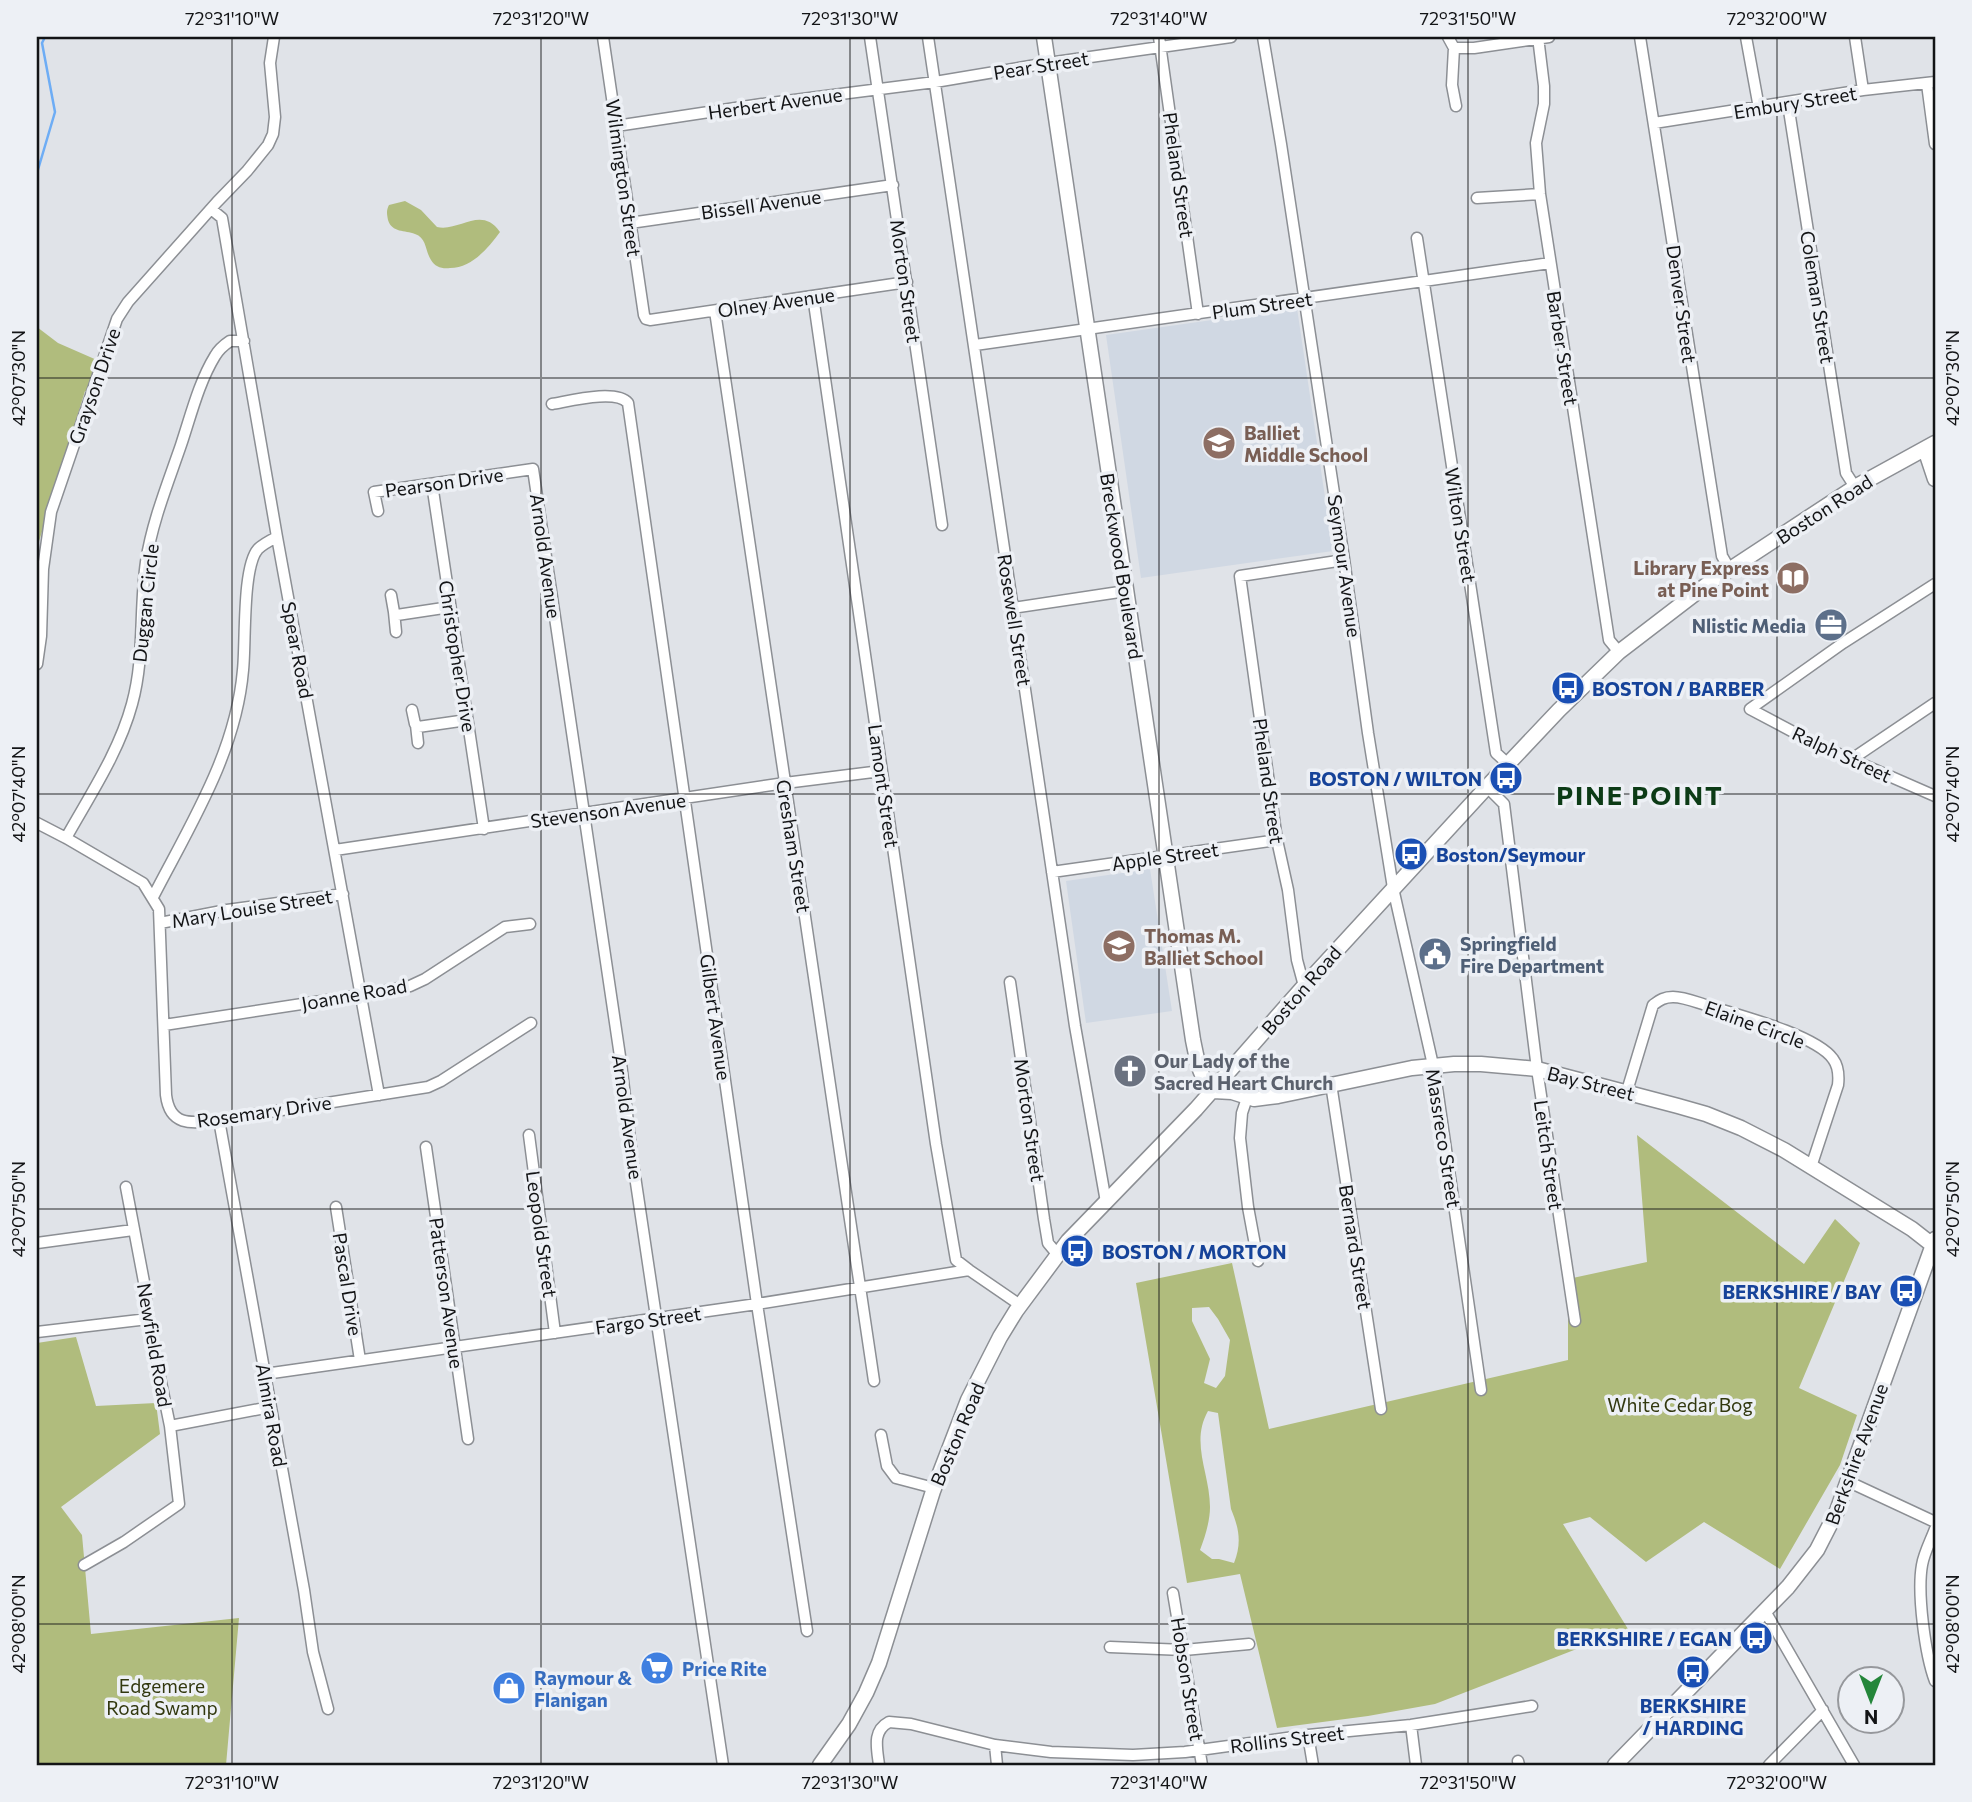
<svg xmlns="http://www.w3.org/2000/svg" width="1972" height="1802" font-family="Commissioner,sans-serif">
	<style>
		.built { fill: #d0d8e3 }
		.green { fill: #b0bc7d; fill-rule: evenodd }
		.lines { fill: none; stroke-linecap: round; stroke-linejoin: round }
		.stream { stroke: #6eadf5; stroke-width: 2.5 }
		.minor-casing { stroke: #8c8f94; stroke-width: 13 }
		.major-casing { stroke: #8c8f94; stroke-width: 17 }
		.minor { stroke: #fff; stroke-width: 10 }
		.major { stroke: #fff; stroke-width: 14 }
		.ticks { fill: none; stroke: #131416; stroke-width: 2; stroke-opacity: 0.45 }
		.labels { text-anchor: middle; dominant-baseline: central; stroke-width: 7; stroke-linejoin: round; paint-order: stroke }
		.street-label { font-size: 19px; fill: #131416; stroke: #edf0f5 }
		.education-label { font-size: 19px; font-weight: bold; fill: #785e54; stroke: #edf0f5; text-anchor: start }
		.service-label { font-size: 19px; font-weight: bold; fill: #4e5e75; stroke: #edf0f5; text-anchor: end }
		.transit-label { font-size: 19px; font-weight: bold; fill: #164399; stroke: #edf0f5; text-anchor: start }
		.worship-label { font-size: 19px; font-weight: bold; fill: #5b616d; stroke: #edf0f5; text-anchor: start }
		.park-label { font-size: 19px; fill: #32380f; stroke: #edf0f5 }
		.shop-label { font-size: 19px; font-weight: bold; fill: #366cbe; stroke: #edf0f5; text-anchor: start }
		.district-label { font-size: 26px; font-weight: bold; letter-spacing: 2px; fill: #0c3b16; stroke: #edf0f5 }
		.neatline { fill: none; stroke: #131416; stroke-width: 2.5 }
		.ticks-label { font-size: 18px; text-anchor: middle; fill: #131416 }
	</style>
	<rect width="100%" height="100%" fill="#e0e3e8"/>
	<path class="built" d="M 1297,308 L 1333,551 L 1141,578 L 1106,335 Z
		M 1150,869 L 1172,1011 L 1086,1023 L 1066,881 Z"/>
	<path class="green" d="M 405,201 L 421,210 L 437,227 C 460,232 481,205 500,232 C 488,248 472,268 450,268 C 442,269 435,267 431,260 C 425,251 427,238 415,234 C 405,230 392,233 388,220 C 387,214 386,211 389,205 Z
		M 37,327 L 58,343 L 106,364 L 94,392 L 85,391 L 37,548 Z
		M 1637,1135 L 1804,1264 L 1835,1219 L 1860,1243 L 1799,1388 L 1857,1415 L 1840,1465 L 1780,1569 L 1704,1522 L 1646,1562 L 1590,1517 L 1563,1524 L 1628,1629 L 1435,1704 L 1368,1716 L 1277,1728 L 1240,1574 L 1187,1583 L 1136,1283 L 1232,1263 L 1269,1429 L 1568,1360 L 1568,1279 L 1647,1262 ZM 1209,1307 L 1218,1319 L 1230,1340 L 1225,1376 L 1216,1388 L 1204,1383 L 1210,1359 L 1192,1321 L 1192,1308 ZM 1208,1411 L 1218,1413 L 1231,1509 C 1239,1528 1242,1543 1234,1563 L 1219,1559 L 1212,1559 L 1200,1550 C 1205,1537 1210,1521 1210,1507 C 1210,1473 1190,1443 1208,1411 Z
		M 76,1337 L 96,1406 L 156,1403 L 160,1434 L 61,1507 L 82,1535 L 91,1634 L 239,1618 L 226,1765 L 37,1765 L 37,1343 Z"/>
	<g class="lines">
		<path class="stream" d="M 37,173 L 55,112 L 42,43 L 45,37"/>
		<defs>
			<path id="minor" d="M 603,37 L 644,315 L 646,319 L 650,320 L 907,282
				M 870,37 L 942,525
				M 928,37 L 1075,1026 L 1106,1202
				M 1159,37 L 1198,314
				M 1263,37 L 1281,144 L 1344,559 L 1368,733 L 1393,888 L 1435,1074 L 1481,1390
				M 1448,37 L 1454,48 L 1452,85 L 1456,106
				M 1538,37 L 1544,86 L 1544,104 L 1536,143 L 1540,194 L 1609,640 L 1619,652
				M 1640,37 L 1722,556 L 1730,570
				M 1746,37 L 1759,108
				M 1855,37 L 1863,90
				M 1454,48 L 1474,48 L 1549,37
				M 1927,84 L 1935,144
				M 1788,104 L 1846,473 L 1855,487
				M 1654,123 L 1863,90 L 1935,82
				M 616,126 L 762,104 L 935,82 L 1048,63 L 1231,37
				M 1477,198 L 1540,194
				M 211,209 L 222,218 L 277,537 L 379,1095
				M 630,223 L 893,185
				M 1417,238 L 1496,753 L 1508,764
				M 813,296 L 936,1144 L 956,1260 L 969,1270
				M 715,311 L 874,1381
				M 975,345 L 1550,263
				M 552,404 C 570,401 616,389 628,403 L 757,1304 L 807,1631
				M 432,484 L 484,829
				M 378,511 L 374,492 L 533,469 L 621,1063 L 632,1156 L 723,1765
				M 1935,584 L 1843,643 L 1750,709 L 1816,744 L 1935,796
				M 391,595 L 394,612 L 397,615 L 450,607
				M 1013,608 L 1126,591
				M 394,612 L 396,632
				M 37,664 L 41,636 L 43,569 L 51,512 L 117,319 L 128,302 L 217,202 L 247,171 L 268,145 L 273,134 L 275,117 L 270,63 L 274,37
				M 412,710 L 415,724 L 418,727 L 467,720
				M 416,725 L 418,743
				M 1852,759 L 1935,703
				M 1487,787 L 1504,804 L 1537,1069 L 1575,1321
				M 37,823 L 66,838 L 143,883 L 159,909 L 166,1095 C 170,1128 193,1123 219,1120 L 428,1087 L 441,1081 L 531,1023
				M 66,838 C 90,795 119,752 132,704 C 145,657 139,610 146,562 C 152,522 168,483 181,445 C 191,415 199,382 215,356 C 219,349 224,345 230,341 L 244,341
				M 335,850 L 785,783 L 881,771
				M 1052,872 L 1277,840
				M 153,897 C 190,825 236,753 243,670 C 246,643 242,567 258,549 C 263,544 271,540 277,537
				M 160,923 L 227,910 L 343,894
				M 1010,982 L 1044,1219 L 1048,1243 L 1058,1255
				M 1304,986 L 1297,960 L 1288,890 L 1277,840 L 1240,576 L 1344,560
				M 164,1025 L 361,995 L 410,986 L 425,979 L 505,927 L 530,924
				M 1331,1084 L 1381,1409
				M 1627,1091 L 1653,1005 C 1660,1000 1664,997 1673,997 C 1685,997 1698,1003 1709,1006 C 1738,1015 1816,1035 1833,1059 C 1839,1067 1839,1076 1838,1085 L 1811,1167
				M 1247,1098 L 1242,1113 L 1240,1138 L 1248,1207 L 1258,1261
				M 219,1120 L 304,1590 L 313,1652 L 328,1709
				M 529,1135 L 555,1333
				M 426,1147 L 468,1439
				M 336,1207 L 360,1360
				M 37,1243 L 133,1230
				M 37,1332 L 148,1319
				M 265,1374 L 757,1304 L 969,1270 L 1020,1305
				M 170,1426 L 270,1407
				M 881,1435 L 887,1466 L 896,1478 L 934,1488
				M 1847,1481 L 1935,1522
				M 1935,1529 C 1931,1540 1924,1553 1922,1565 C 1917,1593 1925,1654 1935,1681
				M 84,1565 L 124,1542 L 179,1504 L 170,1426 L 148,1319 L 144,1282 L 126,1187
				M 1173,1593 L 1202,1765
				M 1765,1611 L 1854,1765
				M 1110,1647 L 1184,1650 L 1249,1644
				M 1411,1725 L 1416,1765
				M 1308,1735 L 1313,1765
				M 995,1745 L 997,1765
				M 1518,1761 L 1519,1765
				M 879,1765 C 877,1748 872,1731 889,1722 L 911,1724 L 995,1745 L 1051,1752 L 1133,1755 L 1185,1752 L 1308,1735 L 1411,1725 L 1532,1706
				M 1769,1765 L 1823,1710"/>
			<path id="major" d="M 1044,37 L 1193,1040 C 1197,1059 1199,1077 1213,1091
				M 1925,449 L 1935,479
				M 1213,1091 L 1232,1092 L 1254,1099 L 1278,1096 L 1412,1068 L 1454,1064 L 1481,1064 L 1537,1069 L 1678,1106 L 1706,1114 L 1741,1128 L 1784,1150 L 1912,1229 L 1935,1247
				M 820,1765 L 849,1724 L 866,1693 L 879,1663 L 933,1491 L 968,1400 L 1000,1337 L 1016,1311 L 1068,1241 L 1196,1109 L 1304,986 L 1508,764 L 1559,710 L 1619,652 L 1709,583 L 1855,487 L 1935,443
				M 1615,1765 L 1788,1587 L 1817,1550 L 1837,1511 L 1935,1239"/>
		</defs>
		<use href="#minor" class="minor-casing"/>
		<use href="#major" class="major-casing"/>
		<use href="#minor" class="minor"/>
		<use href="#major" class="major"/>
	</g>
	<path class="ticks" d="M 232,37 L 232,1765M 541,37 L 541,1765M 850,37 L 850,1765M 1159,37 L 1159,1765M 1468,37 L 1468,1765M 1777,37 L 1777,1765M 37,378 L 1935,378M 37,794 L 1935,794M 37,1209 L 1935,1209M 37,1624 L 1935,1624"/>
	<defs>
		<symbol id="school-disc" viewBox="-11 -11 22 22"><circle r="9.5" fill="#8d6e63" stroke="#edf0f5"/><path d="M0-5L7-2L0 1L-7-2ZM-4 1L0 2.5L4 1V4Q0 6-4 4Z" fill="#fff"/></symbol>
		<symbol id="library-disc" viewBox="-11 -11 22 22"><circle r="9.5" fill="#8d6e63" stroke="#edf0f5"/><path d="M-6-4Q-3-5.5-.7-3.5V5Q-3 3-6 4ZM6-4Q3-5.5 .7-3.5V5Q3 3 6 4Z" fill="#fff"/></symbol>
		<symbol id="office-disc" viewBox="-11 -11 22 22"><circle r="9.5" fill="#5c6f8a" stroke="#edf0f5"/><path d="M-6-3h4V-5.5h4V-3h4V5H-6ZM-1-4.5V-3h2v-1.5ZM-6 0V1H6V0Z" fill="#fff"/></symbol>
		<symbol id="bus-disc" viewBox="-11 -11 22 22"><circle r="9.5" fill="#1a4fb4" stroke="#edf0f5"/><path d="M-5-6H5V4H4V6H2V4H-2V6H-4V4H-5ZM-3.5-4V0h7V-4ZM-3.5 1.2v1.5H-2V1.2ZM2 1.2v1.5H3.5V1.2Z" fill="#fff"/></symbol>
		<symbol id="civic-disc" viewBox="-11 -11 22 22"><circle r="9.5" fill="#5c6f8a" stroke="#edf0f5"/><path d="M-.6-6.5H3V-4.5H.6V-3L4-1V1h2V6H-6V1h2V-1L-.6-3ZM-1.2 2.5V6h2.4V2.5Z" fill="#fff"/></symbol>
		<symbol id="church-disc" viewBox="-11 -11 22 22"><circle r="9.5" fill="#6b7280" stroke="#edf0f5"/><path d="M-1.2-6h2.4v3.5h3.3v2.4h-3.3V6h-2.4V-.1h-3.3v-2.4h3.3Z" fill="#fff"/></symbol>
		<symbol id="supermarket-disc" viewBox="-11 -11 22 22"><circle r="9.5" fill="#3f7fe0" stroke="#edf0f5"/><path d="M-6-5.5h2.5l.6 2H6L4.5 2H-2.5L-4.4-4H-6ZM-1.5 3.2a1.3 1.3 0 1 0 .1 0ZM3 3.2a1.3 1.3 0 1 0 .1 0Z" fill="#fff"/></symbol>
		<symbol id="shop-disc" viewBox="-11 -11 22 22"><circle r="9.5" fill="#3f7fe0" stroke="#edf0f5"/><path d="M-5-2.5h2.3a2.7 3.5 0 0 1 5.4 0H5L5.5 6h-11ZM-1.5-2.5h3a1.5 2.3 0 0 0-3 0Z" fill="#fff"/></symbol>
	</defs>
	<g fill-rule="evenodd">
		<use href="#school-disc" x="1200" y="424" width="38" height="38"/>
		<use href="#library-disc" x="1774" y="559" width="38" height="38"/>
		<use href="#office-disc" x="1812" y="606" width="38" height="38"/>
		<use href="#bus-disc" x="1549" y="669" width="38" height="38"/>
		<use href="#bus-disc" x="1487" y="759" width="38" height="38"/>
		<use href="#bus-disc" x="1392" y="835" width="38" height="38"/>
		<use href="#school-disc" x="1100" y="927" width="38" height="38"/>
		<use href="#civic-disc" x="1416" y="935" width="38" height="38"/>
		<use href="#church-disc" x="1111" y="1052" width="38" height="38"/>
		<use href="#bus-disc" x="1058" y="1232" width="38" height="38"/>
		<use href="#bus-disc" x="1887" y="1272" width="38" height="38"/>
		<use href="#bus-disc" x="1737" y="1619" width="38" height="38"/>
		<use href="#supermarket-disc" x="638" y="1649" width="38" height="38"/>
		<use href="#bus-disc" x="1674" y="1653" width="38" height="38"/>
		<use href="#shop-disc" x="490" y="1669" width="38" height="38"/>
	</g>
	<g class="labels">
		<g class="street-label">
			<text transform="translate(1041 65) rotate(-9)">Pear Street</text>
			<text transform="translate(1795 102) rotate(-9)">Embury Street</text>
			<text transform="translate(775 103) rotate(-8)">Herbert Avenue</text>
			<text transform="translate(1179 175) rotate(82)">Pheland Street</text>
			<text transform="translate(624 178) rotate(82)">Wilmington Street</text>
			<text transform="translate(761 204) rotate(-8)">Bissell Avenue</text>
			<text transform="translate(906 281) rotate(82)">Morton Street</text>
			<text transform="translate(1818 297) rotate(81)">Coleman Street</text>
			<text transform="translate(776 302) rotate(-8)">Olney Avenue</text>
			<text transform="translate(1682 304) rotate(82)">Denver Street</text>
			<text transform="translate(1262 305) rotate(-8)">Plum Street</text>
			<text transform="translate(1563 348) rotate(81)">Barber Street</text>
			<text transform="translate(94 386) rotate(-71)">Grayson Drive</text>
			<text transform="translate(444 482) rotate(-8)">Pearson Drive</text>
			<text transform="translate(1824 509) rotate(-33)">Boston Road</text>
			<text transform="translate(1461 525) rotate(81)">Wilton Street</text>
			<text transform="translate(546 556) rotate(82)">Arnold Avenue</text>
			<text transform="translate(1122 566) rotate(81)">Breckwood Boulevard</text>
			<text transform="translate(1345 566) rotate(82)">Seymour Avenue</text>
			<text transform="translate(145 603) rotate(-84)">Duggan Circle</text>
			<text transform="translate(1015 620) rotate(81)">Rosewell Street</text>
			<text transform="translate(298 650) rotate(79)">Spear Road</text>
			<text transform="translate(458 656) rotate(81)">Christopher Drive</text>
			<text transform="translate(1842 754) rotate(25)">Ralph Street</text>
			<text transform="translate(1269 781) rotate(82)">Pheland Street</text>
			<text transform="translate(884 786) rotate(82)">Lamont Street</text>
			<text transform="translate(608 810) rotate(-8)">Stevenson Avenue</text>
			<text transform="translate(794 846) rotate(81)">Gresham Street</text>
			<text transform="translate(1165 856) rotate(-8)">Apple Street</text>
			<text transform="translate(252 908) rotate(-9)">Mary Louise Street</text>
			<text transform="translate(1301 990) rotate(-49)">Boston Road</text>
			<text transform="translate(354 994) rotate(-10)">Joanne Road</text>
			<text transform="translate(716 1017) rotate(82)">Gilbert Avenue</text>
			<text transform="translate(1755 1024) rotate(20)">Elaine Circle</text>
			<text transform="translate(1591 1083) rotate(14)">Bay Street</text>
			<text transform="translate(264 1111) rotate(-8)">Rosemary Drive</text>
			<text transform="translate(628 1117) rotate(82)">Arnold Avenue</text>
			<text transform="translate(1030 1120) rotate(82)">Morton Street</text>
			<text transform="translate(1444 1138) rotate(81)">Massreco Street</text>
			<text transform="translate(1549 1155) rotate(82)">Leitch Street</text>
			<text transform="translate(542 1234) rotate(82)">Leopold Street</text>
			<text transform="translate(1356 1247) rotate(81)">Bernard Street</text>
			<text transform="translate(348 1284) rotate(81)">Pascal Drive</text>
			<text transform="translate(447 1293) rotate(82)">Patterson Avenue</text>
			<text transform="translate(648 1320) rotate(-8)">Fargo Street</text>
			<text transform="translate(155 1345) rotate(80)">Newfield Road</text>
			<text transform="translate(272 1415) rotate(80)">Almira Road</text>
			<text transform="translate(957 1434) rotate(-67)">Boston Road</text>
			<text transform="translate(1856 1454) rotate(-70)">Berkshire Avenue</text>
			<text transform="translate(1188 1679) rotate(81)">Hobson Street</text>
			<text transform="translate(1287 1739) rotate(-7)">Rollins Street</text>
		</g>
		<g class="education-label">
			<text x="1244" y="432">Balliet<tspan x="1244" dy="22">Middle School</tspan></text>
			<text x="1769" y="567" text-anchor="end">Library Express<tspan x="1769" dy="22">at Pine Point</tspan></text>
			<text x="1144" y="935">Thomas M.<tspan x="1144" dy="22">Balliet School</tspan></text>
		</g>
		<g class="service-label">
			<text x="1806" y="625">Nlistic Media</text>
			<text x="1460" y="943" text-anchor="start">Springfield<tspan x="1460" dy="22">Fire Department</tspan></text>
		</g>
		<g class="transit-label">
			<text x="1592" y="688">BOSTON / BARBER</text>
			<text x="1482" y="778" text-anchor="end">BOSTON / WILTON</text>
			<text x="1436" y="854">Boston/Seymour</text>
			<text x="1102" y="1251">BOSTON / MORTON</text>
			<text x="1882" y="1291" text-anchor="end">BERKSHIRE / BAY</text>
			<text x="1732" y="1638" text-anchor="end">BERKSHIRE / EGAN</text>
			<text x="1693" y="1705" text-anchor="middle">BERKSHIRE<tspan x="1693" dy="22">/ HARDING</tspan></text>
		</g>
		<g class="worship-label">
			<text x="1154" y="1060">Our Lady of the<tspan x="1154" dy="22">Sacred Heart Church</tspan></text>
		</g>
		<g class="park-label">
			<text x="1680" y="1404">White Cedar Bog</text>
			<text x="162" y="1685">Edgemere<tspan x="162" dy="22">Road Swamp</tspan></text>
		</g>
		<g class="shop-label">
			<text x="682" y="1668">Price Rite</text>
			<text x="534" y="1677">Raymour &amp;<tspan x="534" dy="22">Flanigan</tspan></text>
		</g>
		<g class="district-label">
			<text x="1640" y="794">PINE POINT</text>
		</g>
	</g>
	<rect width="1972" height="1802" fill="none" stroke="#edf0f5" stroke-width="77"/>
	<g transform="translate(1871 1700) rotate(180)"><circle r="33" fill="#edf0f5" stroke="#96989c" stroke-width="2"/>
	<path d="M0-5L12 26L0 18L-12 26Z" fill="#24863a"/>
	<text y="-10" font-size="19" font-weight="bold" text-anchor="middle" fill="#131416">N</text>
	</g>
	<rect x="38" y="38" width="1896" height="1726" class="neatline"/>
	<g class="ticks-label">
		<text x="232" y="25">72°31'10"W</text>
		<text x="541" y="25">72°31'20"W</text>
		<text x="850" y="25">72°31'30"W</text>
		<text x="1159" y="25">72°31'40"W</text>
		<text x="1468" y="25">72°31'50"W</text>
		<text x="1777" y="25">72°32'00"W</text>
		<text transform="translate(1953 378) rotate(-90)" y="6">42°07'30"N</text>
		<text transform="translate(19 378) rotate(-90)" y="6">42°07'30"N</text>
		<text transform="translate(1953 794) rotate(-90)" y="6">42°07'40"N</text>
		<text transform="translate(19 794) rotate(-90)" y="6">42°07'40"N</text>
		<text transform="translate(1953 1209) rotate(-90)" y="6">42°07'50"N</text>
		<text transform="translate(19 1209) rotate(-90)" y="6">42°07'50"N</text>
		<text transform="translate(1953 1624) rotate(-90)" y="6">42°08'00"N</text>
		<text transform="translate(19 1624) rotate(-90)" y="6">42°08'00"N</text>
		<text x="232" y="1789">72°31'10"W</text>
		<text x="541" y="1789">72°31'20"W</text>
		<text x="850" y="1789">72°31'30"W</text>
		<text x="1159" y="1789">72°31'40"W</text>
		<text x="1468" y="1789">72°31'50"W</text>
		<text x="1777" y="1789">72°32'00"W</text>
	</g>
</svg>
